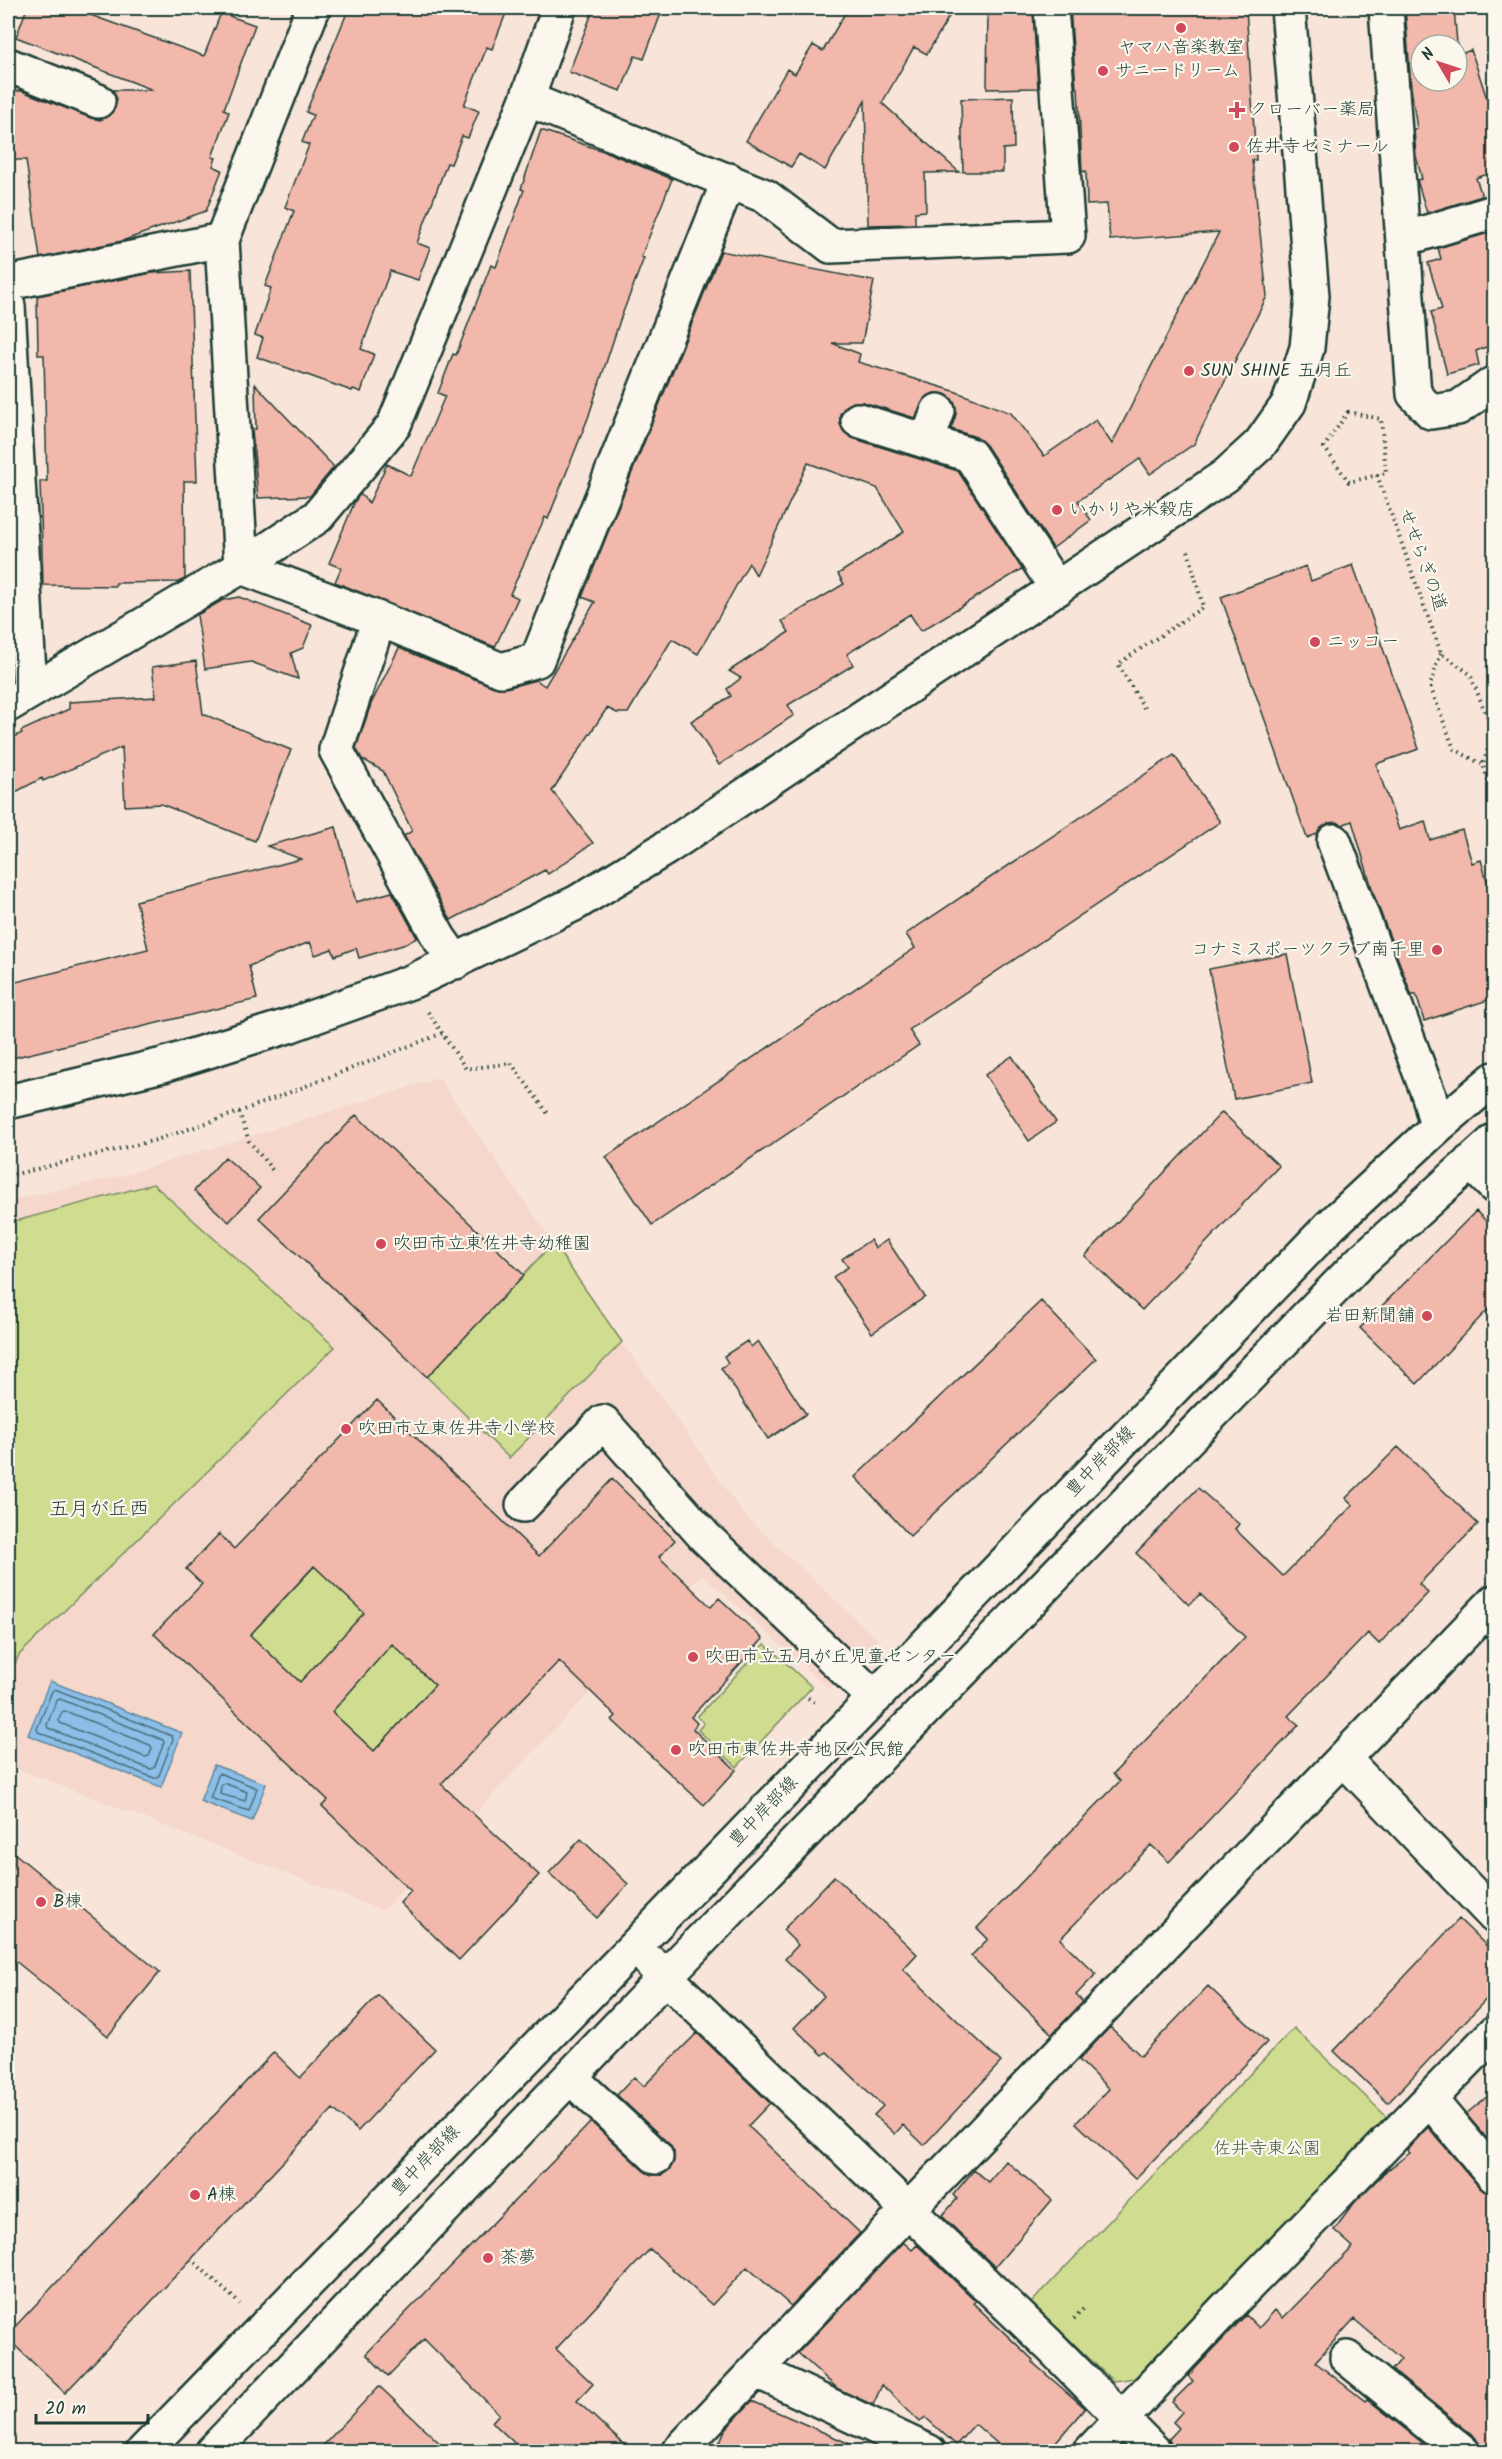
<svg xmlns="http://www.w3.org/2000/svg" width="1502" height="2459" font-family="Kalam,'Klee One',sans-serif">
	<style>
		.built { fill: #f6d7cc }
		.green { fill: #d0dc8f; stroke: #788c62; stroke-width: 1.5 }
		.water { fill: #8cbee8; stroke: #608aa0; stroke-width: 1.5 }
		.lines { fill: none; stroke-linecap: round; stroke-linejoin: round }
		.shore { stroke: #4b717c; stroke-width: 1.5 }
		.building { fill: #f2b8ac; stroke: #1f3d34; stroke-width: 1.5; fill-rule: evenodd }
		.minor-casing { stroke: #1f3d34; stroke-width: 38 }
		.path { stroke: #1f3d34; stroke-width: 4; stroke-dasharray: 1.5 4.5; stroke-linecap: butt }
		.minor { stroke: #fbf7ec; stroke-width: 33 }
		.poi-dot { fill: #d1495b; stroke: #fbf7ec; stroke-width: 2 }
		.labels { text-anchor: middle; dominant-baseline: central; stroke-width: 4.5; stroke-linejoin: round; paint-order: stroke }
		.poi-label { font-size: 18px; fill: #1f3d34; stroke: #fbf7ec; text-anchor: start }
		.street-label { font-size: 18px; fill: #1f3d34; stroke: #fbf7ec }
		.park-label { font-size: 18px; fill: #425d46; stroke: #fbf7ec }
		.neighbourhood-label { font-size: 20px; fill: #1f3d34; stroke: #fbf7ec }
	</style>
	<rect width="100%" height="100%" fill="#f8e4d9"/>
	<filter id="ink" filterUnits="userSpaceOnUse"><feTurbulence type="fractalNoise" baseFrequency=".0167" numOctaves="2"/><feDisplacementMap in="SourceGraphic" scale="12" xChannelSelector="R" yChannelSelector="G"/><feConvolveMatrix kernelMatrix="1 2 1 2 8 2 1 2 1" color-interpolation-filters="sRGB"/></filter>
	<g filter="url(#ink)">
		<path class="built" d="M 439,1078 L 622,1342 L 745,1516 L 878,1640 L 829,1689 L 702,1574 L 383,1911 L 8,1765 L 8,1201 L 121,1176 Z"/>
		<path class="green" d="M 153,1184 L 335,1347 L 19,1655 L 8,1679 L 8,1223 Z
			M 553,1243 L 622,1342 L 509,1458 L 427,1377 Z
			M 375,1502 L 411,1662 L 435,1685 L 374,1751 L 267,1651 L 219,1668 Z
			M 765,1644 L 812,1687 L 737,1767 L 698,1730 L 704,1723 L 697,1717 Z
			M 1294,2028 L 1388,2118 L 1136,2378 L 1113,2381 L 1031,2303 Z"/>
		<path class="water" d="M 50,1681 L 182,1733 L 161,1787 L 28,1735 Z
			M 214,1765 L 266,1784 L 252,1821 L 200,1801 Z"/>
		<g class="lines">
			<path class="shore" d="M 55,1689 L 172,1736 L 173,1739 L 158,1778 L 154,1778 L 38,1732 L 37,1729 L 52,1691 Z
				M 60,1699 L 163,1740 L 164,1743 L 154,1768 L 150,1769 L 48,1728 L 47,1725 L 56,1701 Z
				M 65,1711 L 150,1745 L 152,1748 L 149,1756 L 145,1757 L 60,1723 L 59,1720 L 62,1712 Z
				M 219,1773 L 257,1788 L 249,1811 L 210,1798 Z
				M 224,1783 L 247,1792 L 245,1801 L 220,1794 L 221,1785 Z"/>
		</g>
		<path class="building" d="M 27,8 L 71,8 L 204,56 L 221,13 L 255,25 L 224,109 L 229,112 L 212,157 L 216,158 L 213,166 L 222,170 L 206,211 L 122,241 L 40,258 L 26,160 L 8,160 L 8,91 L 22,91 L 91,118 L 100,120 L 109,116 L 115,108 L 117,99 L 113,90 L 153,90 L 16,37 Z
			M 349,8 L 508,8 L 492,49 L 487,47 L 464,105 L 479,111 L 468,138 L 462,136 L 451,164 L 447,163 L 417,243 L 430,248 L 418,280 L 390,271 L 361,349 L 374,354 L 361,392 L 353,389 L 352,391 L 257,357 L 263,338 L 255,335 L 271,288 L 265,286 L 294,211 L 285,207 L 309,145 L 302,142 L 313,115 L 306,112 Z
			M 594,8 L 663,8 L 644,59 L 635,56 L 621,91 L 569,72 Z
			M 848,8 L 954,8 L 927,54 L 914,47 L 882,103 L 959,172 L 925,173 L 926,211 L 915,212 L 915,224 L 868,225 L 865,101 L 825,170 L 799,154 L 791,167 L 746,141 L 787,69 L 795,74 L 813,45 L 823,51 Z
			M 988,8 L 1033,8 L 1038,88 L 987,89 Z
			M 1070,8 L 1246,8 L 1256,160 L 1252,160 L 1267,296 L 1194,444 L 1150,474 L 1140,459 L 1078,501 L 1091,520 L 1053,548 L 986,445 L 976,437 L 951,429 L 956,407 L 952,399 L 945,394 L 934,393 L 926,397 L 915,418 L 863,402 L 854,402 L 846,406 L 840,414 L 840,424 L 844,432 L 852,438 L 958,471 L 1022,569 L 921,631 L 910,614 L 847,654 L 853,665 L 788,705 L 794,715 L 719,765 L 691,721 L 731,696 L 727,689 L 741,678 L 729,671 L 789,632 L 782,621 L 844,584 L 838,574 L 904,532 L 877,488 L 808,463 L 756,575 L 749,563 L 698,654 L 672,639 L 628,713 L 617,713 L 607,708 L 552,791 L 593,843 L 548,874 L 545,870 L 451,920 L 404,836 L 412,831 L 383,771 L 362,759 L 356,748 L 371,704 L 399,648 L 494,687 L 506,688 L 536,680 L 545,686 L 595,602 L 582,597 L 721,251 L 874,281 L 862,343 L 832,343 L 860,354 L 858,362 L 954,391 L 1011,413 L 1044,456 L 1096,420 L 1112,444 L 1219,232 L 1110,240 L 1107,204 L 1087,205 L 1086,171 L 1082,172 L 1078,88 L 1076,88 Z
			M 1405,8 L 1454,8 L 1458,55 L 1471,50 L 1494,120 L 1494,172 L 1476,178 L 1482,196 L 1427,213 L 1417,180 L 1422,179 L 1416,156 L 1414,129 L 1417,129 L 1411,87 ZM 1421,45 L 1457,45 L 1457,81 L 1421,81 Z
			M 1013,97 L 1014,148 L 1003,149 L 1003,172 L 963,172 L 961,99 Z
			M 541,130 L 609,153 L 672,179 L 641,257 L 644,258 L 620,320 L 588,418 L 548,519 L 545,517 L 510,594 L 518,598 L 495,647 L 335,582 L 341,568 L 329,563 L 355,501 L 360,494 L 369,503 L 387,464 L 411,476 L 445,396 L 438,393 L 453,354 L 456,355 L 491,265 L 496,267 L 524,190 L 521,189 Z
			M 1492,232 L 1494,240 L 1494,344 L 1476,351 L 1479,365 L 1447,374 L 1431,312 L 1442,309 L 1428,263 L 1441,259 L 1438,248 Z
			M 190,271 L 197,481 L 184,481 L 185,579 L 178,582 L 116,583 L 115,586 L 43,585 L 40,481 L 47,481 L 44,355 L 38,355 L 37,296 L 152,273 Z
			M 255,384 L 334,467 L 310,496 L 258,498 L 252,429 L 256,429 Z
			M 1353,565 L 1419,749 L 1376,764 L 1399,830 L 1425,821 L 1430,840 L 1462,830 L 1472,863 L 1481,860 L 1494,905 L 1494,998 L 1424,1021 L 1416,994 L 1412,996 L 1374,895 L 1352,821 L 1342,825 L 1337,822 L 1328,823 L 1320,829 L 1317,834 L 1307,838 L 1221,597 L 1306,566 L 1311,581 Z
			M 239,597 L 312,625 L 303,648 L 291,653 L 298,679 L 251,662 L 205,669 L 197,615 L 223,600 Z
			M 196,661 L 203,714 L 291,750 L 255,841 L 161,804 L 125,806 L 122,747 L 43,781 L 42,778 L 8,796 L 8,740 L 22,733 L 21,731 L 69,709 L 69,702 L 156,697 L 152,667 Z
			M 1174,755 L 1220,822 L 909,1030 L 919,1045 L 652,1225 L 606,1157 L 915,948 L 906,934 Z
			M 336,827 L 356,902 L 392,892 L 417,938 L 403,945 L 359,958 L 356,948 L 335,956 L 332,949 L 315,955 L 310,942 L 249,966 L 257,999 L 8,1059 L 8,984 L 148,949 L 136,901 L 301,859 L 267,846 Z
			M 1287,954 L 1312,1083 L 1234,1099 L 1209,969 Z
			M 1012,1056 L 1056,1122 L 1029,1141 L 985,1075 Z
			M 1222,1112 L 1279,1166 L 1142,1310 L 1085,1256 Z
			M 356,1115 L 524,1275 L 427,1377 L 259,1218 Z
			M 225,1157 L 260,1188 L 229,1222 L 194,1191 Z
			M 1476,1211 L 1494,1229 L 1494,1303 L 1417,1384 L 1360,1328 Z
			M 870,1240 L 875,1248 L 887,1240 L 925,1297 L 872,1333 L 833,1277 L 848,1267 L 842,1259 Z
			M 1041,1301 L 1096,1359 L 910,1536 L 855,1477 Z
			M 747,1341 L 751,1347 L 758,1341 L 806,1414 L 768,1439 L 721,1368 L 728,1363 L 724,1356 Z
			M 377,1400 L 539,1556 L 612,1479 L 675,1540 L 659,1557 L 711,1607 L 719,1598 L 763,1639 L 691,1717 L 697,1723 L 693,1729 L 736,1770 L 704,1805 L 612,1720 L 616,1716 L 559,1661 L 441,1784 L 539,1875 L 459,1960 L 400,1903 L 411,1891 L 322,1806 L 328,1800 L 154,1634 L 202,1584 L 186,1569 L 219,1534 L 234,1549 ZM 314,1566 L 364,1613 L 300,1682 L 250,1635 ZM 392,1644 L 435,1685 L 374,1751 L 332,1712 Z
			M 1398,1447 L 1478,1524 L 1419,1584 L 1428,1593 L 1379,1644 L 1368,1633 L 1288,1716 L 1299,1725 L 1169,1862 L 1151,1845 L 1060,1939 L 1096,1974 L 1076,1995 L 1083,2002 L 1052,2034 L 971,1956 L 988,1939 L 977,1928 L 1120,1781 L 1113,1774 L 1245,1637 L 1200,1594 L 1189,1605 L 1136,1553 L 1198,1488 L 1239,1524 L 1235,1529 L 1283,1576 L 1353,1505 L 1346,1498 Z
			M 581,1839 L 628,1884 L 597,1918 L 549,1873 Z
			M 8,1848 L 160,1972 L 108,2036 L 8,1955 Z
			M 834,1876 L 917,1954 L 903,1969 L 1001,2062 L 924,2145 L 903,2125 L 895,2134 L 874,2115 L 883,2106 L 827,2052 L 823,2055 L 794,2028 L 824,1996 L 785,1959 L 798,1945 L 783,1930 Z
			M 1459,1919 L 1494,1953 L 1494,1991 L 1388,2103 L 1334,2051 Z
			M 1208,1986 L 1267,2042 L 1135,2179 L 1076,2123 L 1109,2089 L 1079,2060 L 1110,2027 L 1141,2056 Z
			M 378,1995 L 435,2049 L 358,2131 L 333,2109 L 65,2393 L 8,2339 L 8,2334 L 274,2052 L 300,2078 Z
			M 697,2033 L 770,2103 L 748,2126 L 860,2233 L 791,2306 L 747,2267 L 712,2305 L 650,2249 L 556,2349 L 593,2384 L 577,2401 L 631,2451 L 523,2451 L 492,2422 L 499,2414 L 424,2339 L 388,2376 L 366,2354 L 591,2122 L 644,2171 L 652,2175 L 662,2175 L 669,2170 L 674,2161 L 674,2152 L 669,2144 L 617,2095 L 634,2077 L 644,2086 Z
			M 1494,2091 L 1494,2147 L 1466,2114 Z
			M 1428,2127 L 1480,2188 L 1487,2193 L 1494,2194 L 1494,2451 L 1481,2451 L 1480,2445 L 1475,2437 L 1392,2370 L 1401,2359 L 1354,2319 L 1315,2362 L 1365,2401 L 1367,2399 L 1433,2451 L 1173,2451 L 1169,2439 L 1179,2428 L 1173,2422 L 1182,2412 L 1172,2402 L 1193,2381 L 1188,2376 L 1246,2315 L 1259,2328 L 1275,2310 L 1283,2318 L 1353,2247 L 1334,2230 L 1355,2202 L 1385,2172 L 1410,2153 L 1407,2150 Z
			M 1006,2161 L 1052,2200 L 995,2267 L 942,2216 L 957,2199 L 953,2195 L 974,2170 L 988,2182 Z
			M 903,2242 L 912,2250 L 917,2245 L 976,2301 L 973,2303 L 1033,2360 L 1032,2362 L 1085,2408 L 1048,2451 L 1006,2451 L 975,2424 L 956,2445 L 925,2417 L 920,2422 L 882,2385 L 873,2405 L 838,2389 L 798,2353 Z
			M 379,2386 L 448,2451 L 318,2451 Z
			M 752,2401 L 866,2451 L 716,2451 L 725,2430 Z"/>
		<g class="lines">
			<defs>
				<path id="minor" d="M 313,8 L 222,240 L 241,567 L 379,619 L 501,670 L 537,660 L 729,180
					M 1386,8 L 1414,394 L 1431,412 L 1458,408 L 1494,383
					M 8,65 L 98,101
					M 527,99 L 765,196 L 831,246 L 1068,236 L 1051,8
					M 1404,239 L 1494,212
					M 8,283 L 222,240
					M 8,306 L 30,691
					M 858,420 L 970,455 L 1057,589
					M 927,441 L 938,411
					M 379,619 L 336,750 L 439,938 L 456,962
					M 8,705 L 241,567 L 317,517 L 394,425 L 527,99 L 559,8
					M 1334,841 L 1429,1096 L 1437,1127
					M 8,1102 L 163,1065 L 291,1025 L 413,981 L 576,903 L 666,848 L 1225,476 L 1260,444 L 1289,403 L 1307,348 L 1312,296 L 1288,8
					M 1470,1162 L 1494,1186
					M 523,1505 L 603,1422 L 705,1537 L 875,1698
					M 1345,1760 L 1494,1916
					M 650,1962 L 1049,2345 L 1155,2452
					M 570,2077 L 656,2157
					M 1430,2100 L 1494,2176
					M 1347,2358 L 1463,2452
					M 757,2371 L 929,2452
					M 143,2452 L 634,1947 L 1330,1226 L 1437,1127 L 1494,1079
					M 212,2452 L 666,1976 L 1360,1262 L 1494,1141
					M 678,2452 L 908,2210 L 1494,1602
					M 1090,2452 L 1225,2309 L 1494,2033"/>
			</defs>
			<use href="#minor" class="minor-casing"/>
			<path class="path" d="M 1348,412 L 1381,419 L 1386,473 L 1349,482 L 1324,447 Z
				M 1377,475 L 1441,653 L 1470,674 L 1493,732 L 1483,765 L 1494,797
				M 1441,653 L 1430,686 L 1454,749 L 1483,765
				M 1144,708 L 1118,664 L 1203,607 L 1188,550
				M 428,1012 L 466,1069 L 511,1063 L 549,1115
				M 239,1112 L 249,1141 L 274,1172
				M 8,1176 L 156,1140 L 239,1112 L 443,1033
				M 808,1698 L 818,1704
				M 191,2259 L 240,2304
				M 1074,2319 L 1084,2308"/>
			<use href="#minor" class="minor"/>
		</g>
	</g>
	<g class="poi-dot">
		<circle cx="1181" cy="28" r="6"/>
		<circle cx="1103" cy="71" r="6"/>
		<path d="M1234 101h6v6h6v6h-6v6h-6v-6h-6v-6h6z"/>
		<circle cx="1234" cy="147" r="6"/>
		<circle cx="1189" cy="371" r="6"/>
		<circle cx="1057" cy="510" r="6"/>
		<circle cx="1315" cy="642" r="6"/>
		<circle cx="1437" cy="950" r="6"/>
		<circle cx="381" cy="1244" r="6"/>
		<circle cx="1427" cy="1316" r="6"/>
		<circle cx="346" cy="1429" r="6"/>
		<circle cx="693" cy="1657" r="6"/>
		<circle cx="676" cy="1750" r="6"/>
		<circle cx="41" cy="1902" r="6"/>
		<circle cx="195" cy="2195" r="6"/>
		<circle cx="488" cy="2258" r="6"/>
	</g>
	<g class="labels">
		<g class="poi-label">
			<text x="1181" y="48" text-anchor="middle">ヤマハ音楽教室</text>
			<text x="1115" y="71">サニードリーム</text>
			<text x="1249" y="110">クローバー薬局</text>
			<text x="1246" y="147">佐井寺ゼミナール</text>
			<text x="1201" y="371">SUN SHINE 五月丘</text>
			<text x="1069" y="510">いかりや米穀店</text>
			<text x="1327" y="642">ニッコー</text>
			<text x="1425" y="950" text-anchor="end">コナミスポーツクラブ南千里</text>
			<text x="393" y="1244">吹田市立東佐井寺幼稚園</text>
			<text x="1415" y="1316" text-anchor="end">岩田新聞舗</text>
			<text x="358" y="1429">吹田市立東佐井寺小学校</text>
			<text x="705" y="1657">吹田市立五月が丘児童センター</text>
			<text x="688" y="1750">吹田市東佐井寺地区公民館</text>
			<text x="53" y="1902">B棟</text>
			<text x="207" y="2195">A棟</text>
			<text x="500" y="2258">茶夢</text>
		</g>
		<g class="street-label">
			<text transform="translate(1422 560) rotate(70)">せせらぎの道</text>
			<text transform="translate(1101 1462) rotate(-46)">豊中岸部線</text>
			<text transform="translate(764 1812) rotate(-46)">豊中岸部線</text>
			<text transform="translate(426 2161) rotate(-46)">豊中岸部線</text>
		</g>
		<g class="park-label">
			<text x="1267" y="2149">佐井寺東公園</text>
		</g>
		<g class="neighbourhood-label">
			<text x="99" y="1510">五月が丘西</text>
		</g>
	</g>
	<rect width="1502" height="2459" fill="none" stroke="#fbf7ec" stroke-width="30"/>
	<rect x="15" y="15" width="1472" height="2429" fill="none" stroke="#1f3d34" stroke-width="2" filter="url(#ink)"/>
	<g transform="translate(1439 63) rotate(309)"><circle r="28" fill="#fbf7ec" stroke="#a3ada2" stroke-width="1.5"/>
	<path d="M0-4.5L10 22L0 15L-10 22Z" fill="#d1495b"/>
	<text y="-9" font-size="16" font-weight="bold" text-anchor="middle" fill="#1f3d34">N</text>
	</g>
	<path d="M36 2414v9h112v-9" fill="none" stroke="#1f3d34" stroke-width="3"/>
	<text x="45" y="2414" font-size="18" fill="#1f3d34" stroke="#fbf7ec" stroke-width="4.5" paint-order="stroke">20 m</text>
</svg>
